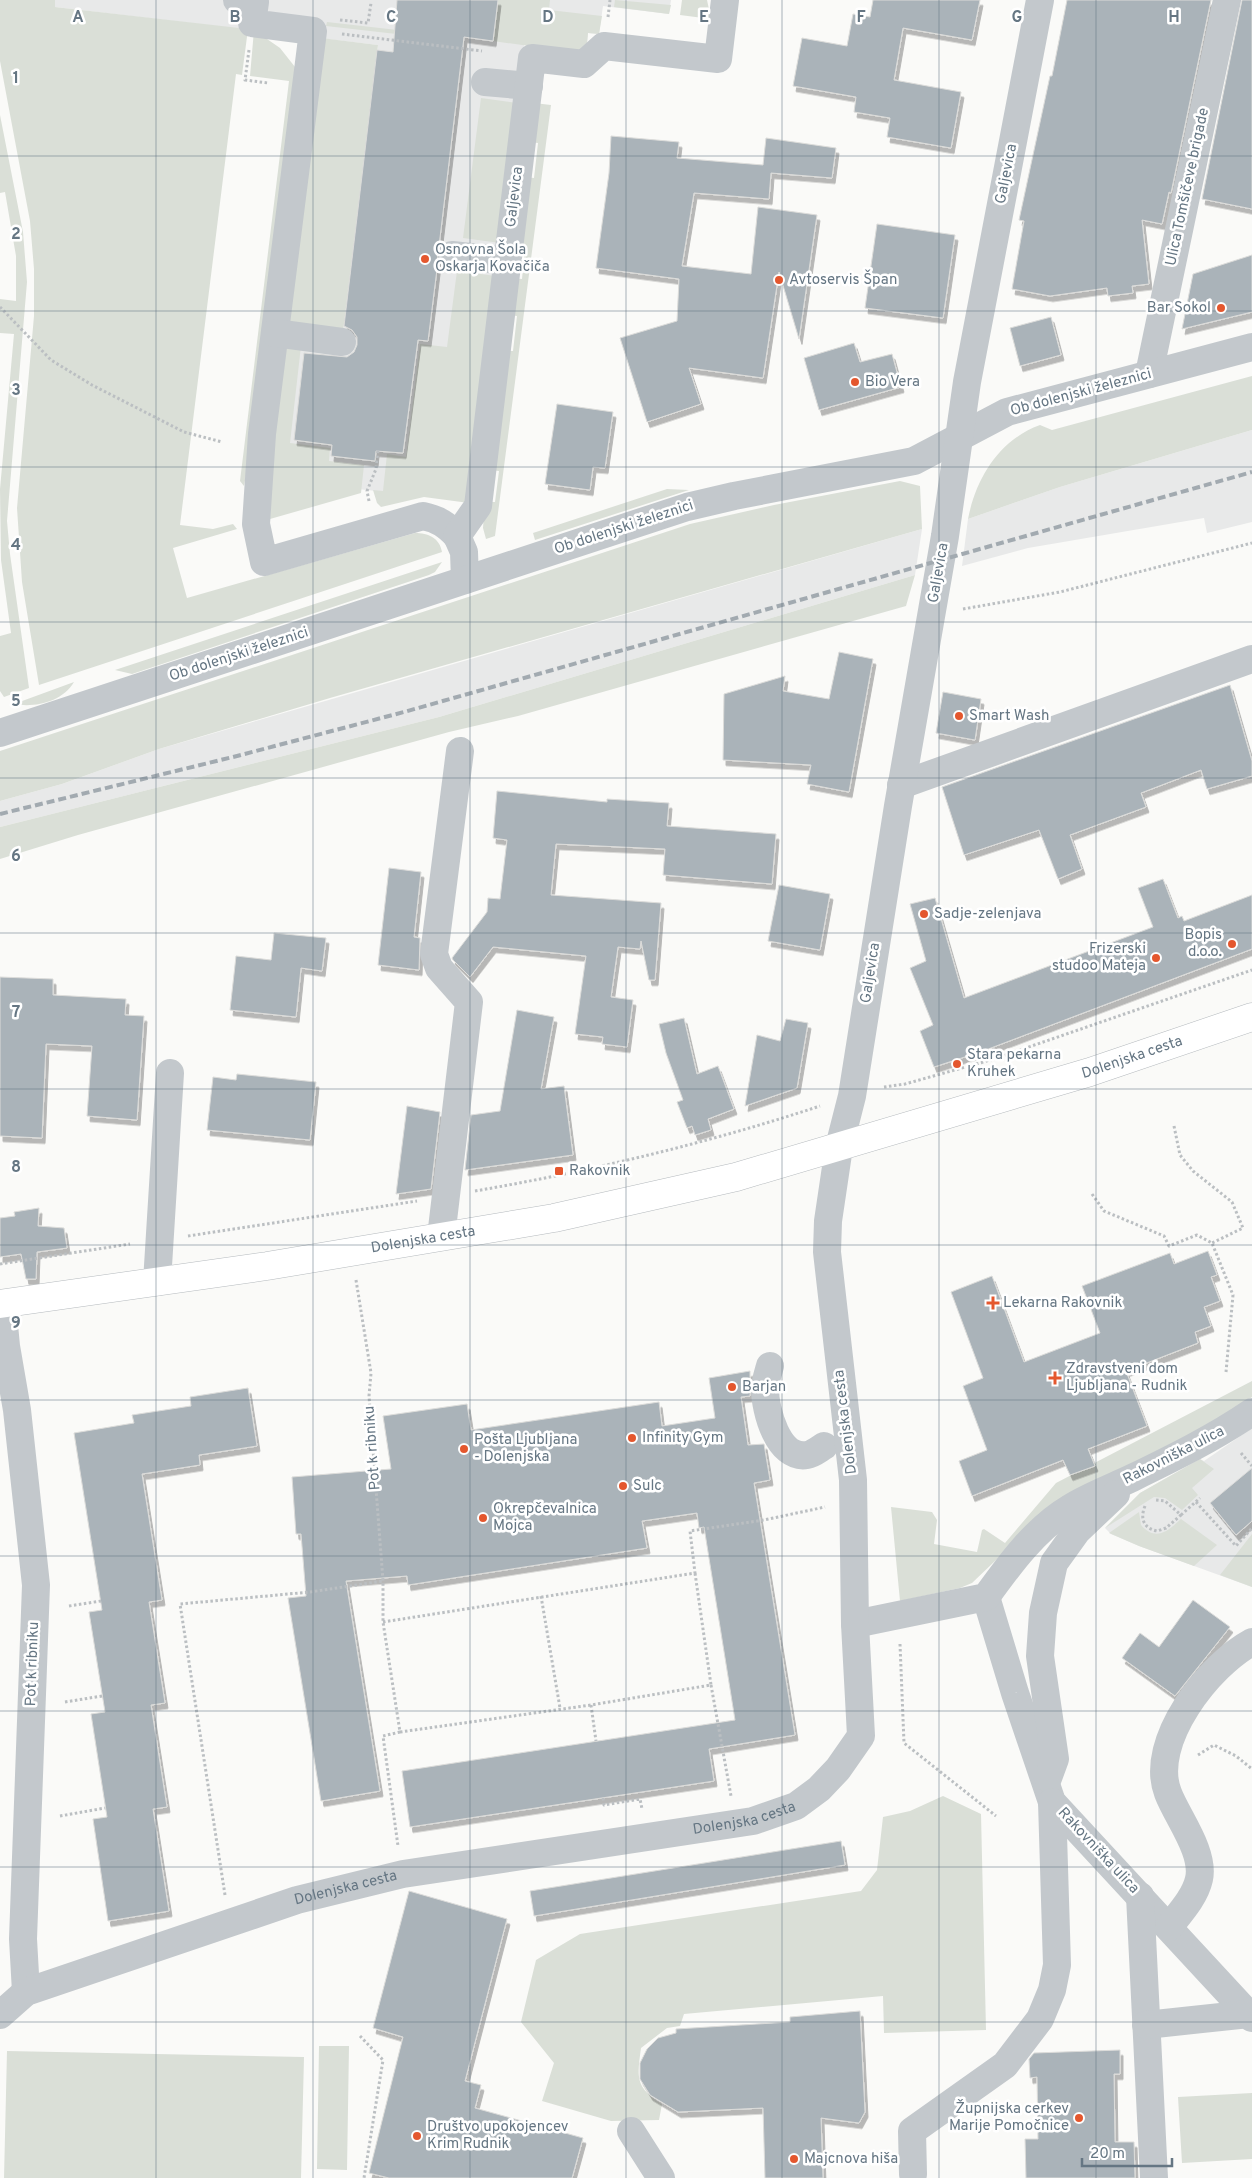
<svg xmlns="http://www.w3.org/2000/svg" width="1252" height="2178" font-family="Overpass,sans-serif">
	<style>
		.built { fill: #e8e9e9 }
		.green { fill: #dadfd7 }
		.building { fill: #aab3b9; stroke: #dcdcda; filter: url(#shadow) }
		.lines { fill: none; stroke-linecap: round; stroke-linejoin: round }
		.major-casing { stroke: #b5babe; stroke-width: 29 }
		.path { stroke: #bbbfc2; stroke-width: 3; stroke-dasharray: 2.5 2.5; stroke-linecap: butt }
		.minor { stroke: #c3c8cc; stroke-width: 28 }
		.major { stroke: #fff; stroke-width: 28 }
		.rail { stroke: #a2aab0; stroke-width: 4; stroke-dasharray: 8 4; stroke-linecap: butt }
		.grid { fill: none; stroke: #657683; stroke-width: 1; stroke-opacity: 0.55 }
		.poi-dot { fill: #e4572e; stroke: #fff; stroke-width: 2 }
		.labels { text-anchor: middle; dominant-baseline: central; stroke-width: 5; stroke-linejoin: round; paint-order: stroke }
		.street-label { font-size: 15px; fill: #657683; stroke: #fff }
		.poi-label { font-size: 15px; fill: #657683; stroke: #fff; text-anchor: start }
		.grid-label { font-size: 16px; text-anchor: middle; font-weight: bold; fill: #657683; stroke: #fff; stroke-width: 5; stroke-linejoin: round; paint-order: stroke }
	</style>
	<defs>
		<filter id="shadow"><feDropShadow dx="3" dy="5.5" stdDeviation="0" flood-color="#0004"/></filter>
	</defs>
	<rect width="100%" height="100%" fill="#fafaf8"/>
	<path class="built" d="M 55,0 L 671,0 L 669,14 L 603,6 L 599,34 L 588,33 L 586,54 L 524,45 L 487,349 L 429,497 L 278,480 L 290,335 L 343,332 L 378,45 L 55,7 Z
		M 1252,430 L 1252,522 L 1207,533 L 1204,518 L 1028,548 L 962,566 L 968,519 L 1060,487 Z
		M 922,529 L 915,575 L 439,717 L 0,827 L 0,801 L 62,784 L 159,749 Z
		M 1252,1428 L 1252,1587 L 1139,1546 L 1111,1534 L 1105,1528 L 1140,1493 L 1200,1459 L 1204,1461 Z"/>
	<path class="green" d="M 0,0 L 55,0 L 55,7 L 248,29 L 242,75 L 236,74 L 180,525 L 213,529 L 233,524 L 237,529 L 173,548 L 187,598 L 415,533 C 428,533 440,538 442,552 L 39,685 L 22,582 L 17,508 L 34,316 L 34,269 L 30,221 L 0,61 Z
		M 498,0 L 550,0 L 549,10 L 602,16 L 599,34 L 588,33 L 586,54 L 493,41 Z
		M 615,0 L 671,5 L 669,14 L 614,7 Z
		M 682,0 L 707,0 L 711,19 L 680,15 Z
		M 327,22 L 415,32 L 414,36 L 326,26 Z
		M 254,30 L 280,48 L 295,67 L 254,433 L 244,486 L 240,481 L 289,81 L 250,76 Z
		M 321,38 L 378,45 L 343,332 L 285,324 Z
		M 481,98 L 517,103 L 500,243 L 463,238 Z
		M 534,103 L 551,105 L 495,536 L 486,539 L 483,528 L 485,502 L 495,502 L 499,471 L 489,470 L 503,351 L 513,351 L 517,316 L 508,315 L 512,278 L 522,279 L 525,246 L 517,245 L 525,177 L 534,178 L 538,143 L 529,142 Z
		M 0,115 L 23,232 L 27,282 L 7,521 L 10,554 L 29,688 L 4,697 L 0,691 L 0,636 L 11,633 L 1,560 L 0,489 L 14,334 L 0,333 L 0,299 L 16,301 L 16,256 L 5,192 L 0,193 Z
		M 457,271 L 496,276 L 469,503 L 424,497 L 381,507 L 377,503 L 373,490 L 383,491 L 387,454 L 406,457 L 420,344 L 447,347 Z
		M 283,343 L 301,346 L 290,443 L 330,448 L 329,461 L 364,465 L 361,493 L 270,519 L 273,423 Z
		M 1252,376 L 1252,430 L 1060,487 L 968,519 C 976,478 999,440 1040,425 L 1052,430 Z
		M 900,481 L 920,486 L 922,529 L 330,698 L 159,749 L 62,784 L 0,801 L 0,751 L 690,524 L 774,505 Z
		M 667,489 L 689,490 L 535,540 L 533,533 Z
		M 442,562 L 435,572 L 429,575 L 132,674 L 115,670 Z
		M 915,575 L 906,606 L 518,716 L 449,732 L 78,835 L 0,859 L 0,827 L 439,717 Z
		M 74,682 C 62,702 35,708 14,704 Z
		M 1252,1381 L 1252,1397 L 1216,1422 L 1017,1540 L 972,1583 L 960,1588 L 900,1601 L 891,1507 L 932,1512 L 937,1520 L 934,1544 L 977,1552 L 982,1530 L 984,1529 L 1005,1543 L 1056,1483 Z
		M 1200,1459 L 1214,1469 L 1192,1488 L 1198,1495 L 1182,1510 L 1165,1498 L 1154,1497 L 1105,1528 L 1140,1493 Z
		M 1139,1512 L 1141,1525 C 1156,1542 1168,1531 1181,1519 L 1217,1545 L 1194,1566 L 1139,1546 L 1109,1533 Z
		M 1252,1534 L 1252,1587 L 1220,1575 Z
		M 943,1796 L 981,1814 L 986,2030 L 884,2033 L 883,1996 L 684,2014 L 680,2026 L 667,2028 L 641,2048 C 637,2078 635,2087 662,2104 L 659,2120 L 611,2121 L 542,2101 L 554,2063 L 521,2022 L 536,1960 L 580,1934 L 861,1891 L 877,1870 L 883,1817 L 910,1811 Z
		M 319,2046 L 349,2046 L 347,2170 L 317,2169 Z
		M 7,2051 L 304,2057 L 301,2178 L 4,2178 Z
		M 1252,2093 L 1252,2159 L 1182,2163 L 1178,2097 Z"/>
	<path class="building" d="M 397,0 L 498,0 L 493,41 L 464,37 L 439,246 L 437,253 L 438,261 L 428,341 L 418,340 L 403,453 L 376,451 L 375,461 L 331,456 L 332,445 L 294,440 L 304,353 L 347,357 L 354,352 L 357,345 L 357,337 L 352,330 L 344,326 L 377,50 L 393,52 Z
		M 873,0 L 980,0 L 972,40 L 903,28 L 894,80 L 961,92 L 951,148 L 887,137 L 890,118 L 854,112 L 856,97 L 793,86 L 802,38 L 847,46 L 853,14 L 870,17 Z
		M 1067,0 L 1211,0 L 1171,193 L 1169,192 L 1162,224 L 1142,220 L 1149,284 L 1132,286 L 1133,293 L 1108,296 L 1107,288 L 1050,296 L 1012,289 L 1024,221 L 1019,220 L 1050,76 L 1052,76 Z
		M 1242,0 L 1252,0 L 1252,209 L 1202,199 Z
		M 611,136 L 679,142 L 677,158 L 763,165 L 766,138 L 836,148 L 832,178 L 771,173 L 769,199 L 694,193 L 682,266 L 751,274 L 758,207 L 817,215 L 799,339 L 779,272 L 763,378 L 689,368 L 701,404 L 647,422 L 620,338 L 677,321 L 679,279 L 596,268 L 609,173 Z
		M 877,224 L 955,235 L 943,318 L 865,308 Z
		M 1252,255 L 1252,312 L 1182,329 L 1193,274 Z
		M 1051,317 L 1061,355 L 1020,366 L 1010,328 Z
		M 854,343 L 860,362 L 892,354 L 901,387 L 819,410 L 804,358 Z
		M 557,404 L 613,412 L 605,468 L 593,467 L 590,490 L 545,484 Z
		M 839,652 L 873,659 L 849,792 L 807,784 L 811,765 L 723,760 L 724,694 L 785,676 L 783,691 L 829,699 Z
		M 1230,685 L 1252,761 L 1252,776 L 1207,789 L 1201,770 L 1141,793 L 1146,807 L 1070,835 L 1082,869 L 1058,879 L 1039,830 L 964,855 L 942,787 Z
		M 943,692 L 981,699 L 975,740 L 936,733 Z
		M 497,791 L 607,802 L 607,799 L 669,803 L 667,826 L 776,834 L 772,884 L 663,875 L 665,849 L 556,844 L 551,895 L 661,903 L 655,980 L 649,980 L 641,941 L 640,949 L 618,947 L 611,997 L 633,1000 L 627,1047 L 602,1044 L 603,1037 L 575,1034 L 586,956 L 493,947 L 470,977 L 453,960 L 452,958 L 487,912 L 488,898 L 500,899 L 507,840 L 493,838 Z
		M 389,868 L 421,872 L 414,937 L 420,938 L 419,970 L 378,965 Z
		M 1163,879 L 1178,918 L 1182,916 L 1184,921 L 1252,895 L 1252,949 L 983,1051 L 934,1067 L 920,1031 L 933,1025 L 910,968 L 926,961 L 910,904 L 935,898 L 964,998 L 1153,927 L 1138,888 Z
		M 779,885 L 830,894 L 820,950 L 768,941 Z
		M 274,933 L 326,938 L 322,971 L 301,968 L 296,1017 L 230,1010 L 236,956 L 271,960 Z
		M 0,977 L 53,979 L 53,995 L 126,999 L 125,1015 L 144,1016 L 137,1120 L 87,1116 L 92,1046 L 46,1044 L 42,1138 L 0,1136 Z
		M 517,1010 L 554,1017 L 541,1089 L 564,1086 L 573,1155 L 465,1170 L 471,1115 L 500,1111 Z
		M 684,1018 L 697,1074 L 718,1066 L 734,1109 L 708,1119 L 711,1130 L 695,1135 L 692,1126 L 687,1128 L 677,1102 L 683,1100 L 666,1053 L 659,1024 Z
		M 786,1019 L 808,1023 L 797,1088 L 745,1106 L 757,1035 L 780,1041 Z
		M 237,1074 L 316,1082 L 310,1140 L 207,1130 L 213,1077 L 236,1080 Z
		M 407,1106 L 440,1112 L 431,1189 L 396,1194 Z
		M 39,1208 L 38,1226 L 64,1228 L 67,1248 L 37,1252 L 36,1279 L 26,1279 L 21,1254 L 0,1257 L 0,1218 L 15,1216 L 14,1212 Z
		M 1208,1251 L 1217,1275 L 1211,1277 L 1220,1301 L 1204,1307 L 1211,1326 L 1195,1332 L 1198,1343 L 1126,1371 L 1147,1426 L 1088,1449 L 1095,1466 L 1070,1475 L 1063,1460 L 972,1496 L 959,1461 L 987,1450 L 963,1386 L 983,1378 L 951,1292 L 992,1276 L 1024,1362 L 1100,1333 L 1082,1286 L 1170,1253 L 1174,1264 Z
		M 750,1371 L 750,1396 L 741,1397 L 748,1445 L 764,1444 L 770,1480 L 754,1483 L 795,1735 L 709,1749 L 714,1781 L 410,1827 L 402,1771 L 735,1720 L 704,1527 L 699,1528 L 697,1513 L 642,1521 L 647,1548 L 408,1585 L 407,1576 L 346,1581 L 380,1791 L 321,1801 L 288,1598 L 306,1596 L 301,1534 L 296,1534 L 292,1477 L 391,1469 L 383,1416 L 467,1404 L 471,1430 L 659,1402 L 662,1426 L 715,1418 L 709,1378 Z
		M 248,1388 L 257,1446 L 199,1455 L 200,1465 L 142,1474 L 162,1600 L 149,1602 L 165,1703 L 151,1705 L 167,1807 L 153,1809 L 169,1911 L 108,1921 L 93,1819 L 107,1817 L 91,1714 L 105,1712 L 89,1612 L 102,1610 L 74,1433 L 134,1423 L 132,1415 L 191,1406 L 190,1397 Z
		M 1252,1468 L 1252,1521 L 1236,1535 L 1210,1503 Z
		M 1193,1600 L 1230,1627 L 1175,1696 L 1122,1658 L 1140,1633 L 1159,1647 Z
		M 841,1841 L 845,1865 L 534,1916 L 530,1891 Z
		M 409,1891 L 507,1919 L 465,2081 L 481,2085 L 475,2108 L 583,2138 L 572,2178 L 389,2178 L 369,2173 L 403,2037 L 373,2028 Z
		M 860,2011 L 865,2112 L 859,2123 L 821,2118 L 823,2178 L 765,2178 L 763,2108 L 678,2112 L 650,2095 L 640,2079 L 640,2063 L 647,2049 L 658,2038 L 676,2033 L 676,2029 L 790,2022 L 790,2017 Z
		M 1120,2050 L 1120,2074 L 1114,2074 L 1115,2142 L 1134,2142 L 1135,2178 L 1026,2178 L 1025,2139 L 1038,2139 L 1037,2077 L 1030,2078 L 1029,2059 L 1034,2053 Z"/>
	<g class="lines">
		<defs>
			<g id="major">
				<path id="s2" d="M 0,1304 L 267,1266 L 554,1218 L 736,1177 L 1090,1072 L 1252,1017"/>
			</g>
		</defs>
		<use href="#major" class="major-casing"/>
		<path class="path" d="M 608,17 L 610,0
			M 340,20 L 368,23 L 371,3
			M 342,34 L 482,51
			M 249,50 L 245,80 L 268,83
			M 0,307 L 51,360 L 92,385 L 184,432 L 222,442
			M 369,501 L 367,491 L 376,469 L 378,450
			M 963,609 L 1060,592 L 1252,543
			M 884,1087 L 905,1084 L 994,1059 L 1252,970
			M 1174,1126 L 1180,1155 L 1193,1171 L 1232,1202 L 1243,1228 L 1212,1243
			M 475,1191 C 591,1171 708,1143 820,1106
			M 1092,1194 L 1104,1211 L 1164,1236 L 1169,1246 L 1197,1235 L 1212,1243 L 1233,1295 L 1226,1372
			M 188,1236 L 417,1201
			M 0,1264 L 130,1244
			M 356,1280 L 371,1373 L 369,1396 L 383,1581 L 383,1622 L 400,1732 L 383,1736 L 398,1846
			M 1241,1453 L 1252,1466
			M 1196,1502 L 1236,1546 L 1252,1528
			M 1145,1506 C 1140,1518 1143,1528 1157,1531 L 1166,1528 L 1181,1515 L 1165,1501 L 1156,1500
			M 1181,1515 L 1200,1498
			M 541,1596 L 560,1708
			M 69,1606 L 101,1601
			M 383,1622 L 695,1573 L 690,1531 L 764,1520 L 825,1507
			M 900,1644 L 904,1743 L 996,1816
			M 711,1685 L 731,1796
			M 65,1702 L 102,1696
			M 591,1705 L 596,1741
			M 400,1732 L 591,1705 L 711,1685 L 695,1573
			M 1198,1755 L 1214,1745 L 1236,1756 L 1252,1769
			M 603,1798 L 604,1805 L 640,1799 L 642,1809
			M 60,1816 L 105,1808
			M 225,1895 L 180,1604 L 310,1592 L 383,1581
			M 360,2036 L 383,2060 L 364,2178"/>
		<g class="minor">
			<path d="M 237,0 L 255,2 L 252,23 L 313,31 L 262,434 L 256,524 L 264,562 L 423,516 C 438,519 447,525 457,536"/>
			<path d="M 485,82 L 529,86"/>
			<path d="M 452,255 L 508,261"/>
			<path d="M 275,333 L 342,342"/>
			<path d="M 1149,374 L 1227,0"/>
			<path d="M 465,580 L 464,552 L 457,536 L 478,506 L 532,58 L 584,64 L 604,46 L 718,59 L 725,0"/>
			<path d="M 0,733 L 687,507 L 734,496 L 914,461 L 1007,412 L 1252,347"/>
			<path d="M 901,785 L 1252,659"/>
			<path d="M 441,1237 L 469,1002 L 439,968 L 434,954 L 460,751"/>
			<path d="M 157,1282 L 170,1073"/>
			<path d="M 2,1304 L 6,1346 L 17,1410 L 36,1585 L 23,1939 L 26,1992"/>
			<path d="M 770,1366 C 768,1373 765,1382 765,1389 C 765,1410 778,1460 807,1455 C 813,1454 819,1449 824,1446"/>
			<path d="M 986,1597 L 1015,1693 L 1052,1802 L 1252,2018"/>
			<path d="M 855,1624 L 986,1597 C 1009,1565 1036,1528 1070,1508 C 1089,1496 1111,1488 1132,1478 C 1173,1458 1214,1438 1252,1412"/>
			<path d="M 1048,1778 L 1055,1759 L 1040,1656 L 1043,1613 L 1054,1563 L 1077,1531 L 1116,1494"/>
			<path d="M 1140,1896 L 1154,2178"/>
			<path d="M 1169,1927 C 1180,1913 1195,1897 1199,1879 C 1205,1852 1177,1817 1168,1793 C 1148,1742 1209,1665 1252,1642"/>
			<path id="s1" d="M 0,2015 L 26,1992 L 297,1900 L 403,1874 L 753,1821 L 796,1806 L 819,1789 L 838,1769 L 861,1736 L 855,1624 L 853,1480 L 827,1252 L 828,1221 L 839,1147 L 852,1096 L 898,806 L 945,536 L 967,382 L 1040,0"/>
			<path d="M 1146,2025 L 1249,2014"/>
			<path d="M 631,2131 L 661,2178"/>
			<path d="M 913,2174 L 912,2131 L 1005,2065 L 1040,2019 L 1052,1990 L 1057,1965 L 1052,1802"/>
		</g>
		<use href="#major" class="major"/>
		<path class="rail" d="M 0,814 L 237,756 L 404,712 L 1252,472"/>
	</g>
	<path class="grid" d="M 156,0 L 156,2178M 313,0 L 313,2178M 470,0 L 470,2178M 626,0 L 626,2178M 782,0 L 782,2178M 939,0 L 939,2178M 1096,0 L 1096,2178M 0,156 L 1252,156M 0,311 L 1252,311M 0,467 L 1252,467M 0,622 L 1252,622M 0,778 L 1252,778M 0,933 L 1252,933M 0,1089 L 1252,1089M 0,1245 L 1252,1245M 0,1400 L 1252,1400M 0,1556 L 1252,1556M 0,1711 L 1252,1711M 0,1867 L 1252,1867M 0,2022 L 1252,2022"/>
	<g class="poi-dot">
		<circle cx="425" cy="259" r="5"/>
		<circle cx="779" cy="280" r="5"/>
		<circle cx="1221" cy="308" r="5"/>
		<circle cx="855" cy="382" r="5"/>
		<circle cx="959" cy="716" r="5"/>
		<circle cx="924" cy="914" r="5"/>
		<circle cx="1232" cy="944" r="5"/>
		<circle cx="1156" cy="958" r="5"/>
		<circle cx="957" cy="1064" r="5"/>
		<rect x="554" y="1166" width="10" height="10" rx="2.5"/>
		<path d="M990.5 1295.5h5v5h5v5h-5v5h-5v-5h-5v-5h5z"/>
		<path d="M1052.5 1370.5h5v5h5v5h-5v5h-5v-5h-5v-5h5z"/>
		<circle cx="732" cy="1387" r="5"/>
		<circle cx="632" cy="1438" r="5"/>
		<circle cx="464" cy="1449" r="5"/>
		<circle cx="623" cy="1486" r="5"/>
		<circle cx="483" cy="1518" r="5"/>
		<circle cx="1079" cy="2118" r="5"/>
		<circle cx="417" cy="2136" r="5"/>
		<circle cx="794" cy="2159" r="5"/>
	</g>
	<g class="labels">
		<g class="street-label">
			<text transform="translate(1007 174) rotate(-79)">Galjevica</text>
			<text transform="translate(1188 187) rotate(-78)">Ulica Tomšičeve brigade</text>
			<text transform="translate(515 197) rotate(-83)">Galjevica</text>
			<text transform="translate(1081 393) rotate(-15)">Ob dolenjski železnici</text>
			<text transform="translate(624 528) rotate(-18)">Ob dolenjski železnici</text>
			<text transform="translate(939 573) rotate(-80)">Galjevica</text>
			<text transform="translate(239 655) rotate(-18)">Ob dolenjski železnici</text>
			<text transform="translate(871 973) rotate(-81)">Galjevica</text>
			<text stroke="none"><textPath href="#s2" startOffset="1161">Dolenjska cesta</textPath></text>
			<text stroke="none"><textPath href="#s2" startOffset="428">Dolenjska cesta</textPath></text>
			<text transform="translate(846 1422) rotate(-97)">Dolenjska cesta</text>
			<text transform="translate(373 1448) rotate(-94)">Pot k ribniku</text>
			<text transform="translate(1174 1456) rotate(-27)">Rakovniška ulica</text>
			<text transform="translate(33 1664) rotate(-88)">Pot k ribniku</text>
			<text stroke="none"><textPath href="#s1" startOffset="776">Dolenjska cesta</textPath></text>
			<text transform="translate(1098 1851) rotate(47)">Rakovniška ulica</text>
			<text stroke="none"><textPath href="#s1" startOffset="371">Dolenjska cesta</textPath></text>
		</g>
		<g class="poi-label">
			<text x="435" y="250">Osnovna Šola<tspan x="435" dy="17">Oskarja Kovačiča</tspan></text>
			<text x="789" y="280">Avtoservis Špan</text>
			<text x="1211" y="308" text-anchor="end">Bar Sokol</text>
			<text x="865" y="382">Bio Vera</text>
			<text x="969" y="716">Smart Wash</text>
			<text x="934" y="914">Sadje-zelenjava</text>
			<text x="1222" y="935" text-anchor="end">Bopis<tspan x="1222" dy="17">d.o.o.</tspan></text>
			<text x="1146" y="949" text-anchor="end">Frizerski<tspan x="1146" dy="17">studoo Mateja</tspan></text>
			<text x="967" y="1055">Stara pekarna<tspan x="967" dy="17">Kruhek</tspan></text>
			<text x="569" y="1171">Rakovnik</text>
			<text x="1003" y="1303">Lekarna Rakovnik</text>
			<text x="1066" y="1369">Zdravstveni dom<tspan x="1066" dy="17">Ljubljana - Rudnik</tspan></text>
			<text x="742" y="1387">Barjan</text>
			<text x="642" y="1438">Infinity Gym</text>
			<text x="474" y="1440">Pošta Ljubljana<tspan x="474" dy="17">- Dolenjska</tspan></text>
			<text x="633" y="1486">Sulc</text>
			<text x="493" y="1509">Okrepčevalnica<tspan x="493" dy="17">Mojca</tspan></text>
			<text x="1069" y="2109" text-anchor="end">Župnijska cerkev<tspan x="1069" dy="17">Marije Pomočnice</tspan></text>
			<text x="427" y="2127">Društvo upokojencev<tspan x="427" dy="17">Krim Rudnik</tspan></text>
			<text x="804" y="2159">Majcnova hiša</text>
		</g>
	</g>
	<g class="grid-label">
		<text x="78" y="22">A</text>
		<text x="235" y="22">B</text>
		<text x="391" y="22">C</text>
		<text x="548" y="22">D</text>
		<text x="704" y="22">E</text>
		<text x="861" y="22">F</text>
		<text x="1017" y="22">G</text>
		<text x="1174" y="22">H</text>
		<text x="16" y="83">1</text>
		<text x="16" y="239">2</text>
		<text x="16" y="395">3</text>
		<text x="16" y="550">4</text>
		<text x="16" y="706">5</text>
		<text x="16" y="861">6</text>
		<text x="16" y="1017">7</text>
		<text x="16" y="1172">8</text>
		<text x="16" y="1328">9</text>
	</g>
	<path d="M1082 2158v8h90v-8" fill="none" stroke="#657683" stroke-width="2.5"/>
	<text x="1090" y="2158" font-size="15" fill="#657683" stroke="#ffffff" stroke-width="4" paint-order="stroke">20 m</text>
</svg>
